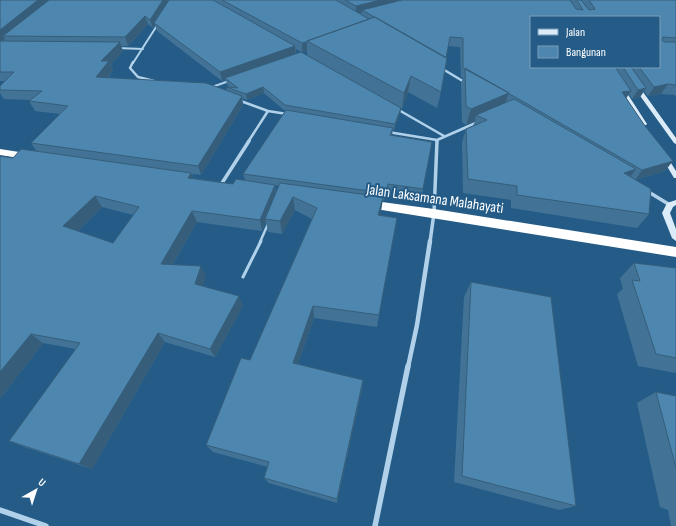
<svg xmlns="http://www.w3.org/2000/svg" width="676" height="526" font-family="'Sofia Sans Condensed',sans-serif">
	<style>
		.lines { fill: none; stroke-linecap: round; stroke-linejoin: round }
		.lane-far2 { stroke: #b0d1e9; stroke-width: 2 }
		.lane-far1 { stroke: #b0d1e9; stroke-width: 2.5 }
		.lane { stroke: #b0d1e9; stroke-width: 3 }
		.street-far4 { stroke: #b0d1e9; stroke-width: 2 }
		.street-far3 { stroke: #b0d1e9; stroke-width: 2.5 }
		.street-far2 { stroke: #b0d1e9; stroke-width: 3.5 }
		.street-far1 { stroke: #b0d1e9; stroke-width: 4.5 }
		.street { stroke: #b0d1e9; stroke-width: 5.5 }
		.secondary { fill: #dbebf8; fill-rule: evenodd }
		.highway { fill: #fff; fill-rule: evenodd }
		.wall { fill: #427396; fill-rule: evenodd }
		.shaded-wall { fill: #365e7a }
		.building { fill: #4d86af; stroke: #365e7a; fill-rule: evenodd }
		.labels { text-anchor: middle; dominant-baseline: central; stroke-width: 4; stroke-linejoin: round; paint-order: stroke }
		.street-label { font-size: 15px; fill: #fff; stroke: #255c87 }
	</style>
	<rect width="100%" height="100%" fill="#255c87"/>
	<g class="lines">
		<path class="lane-far2" d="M 212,87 L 229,81"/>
		<path class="lane-far1" d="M 260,242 L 268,224"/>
		<path class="lane" d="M 243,277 L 261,241"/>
		<path class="street-far4" d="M 117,48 L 143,49
			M 133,63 L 158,24"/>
		<path class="street-far3" d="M 133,62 L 130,68 L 138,77 L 154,81
			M 441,68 L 466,83
			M 238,100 L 268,111 L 287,114
			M 397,109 L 444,136
			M 388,132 L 437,140
			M 437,140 L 478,122
			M 248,142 L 268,111
			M 437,142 L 437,140"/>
		<path class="street-far2" d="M 222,183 L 249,141
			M 647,191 L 670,205
			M 430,242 L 434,213 L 437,141"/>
		<path class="street-far1" d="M 408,367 L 417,325 L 430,241"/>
		<path class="street" d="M 0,510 L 46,526
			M 375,526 L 408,366"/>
		<path class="secondary" d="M 634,85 L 638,85 L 676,138 L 676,144 L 674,143 L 633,86 Z
			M 619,87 L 623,87 L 647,124 L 646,125 L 642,125 L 618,88 Z
			M 664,154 L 666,155 L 676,171 L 676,178 L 674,178 L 661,156 Z
			M 676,200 L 676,205 L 673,207 L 670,213 L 676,229 L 676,241 L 672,238 L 662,213 L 667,203 Z"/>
		<path class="highway" d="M 0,149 L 32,154 L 37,157 L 32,160 L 0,155 Z
			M 367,200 L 434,209 L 676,247 L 676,257 L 363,207 L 362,204 L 363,201 Z"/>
	</g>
	<path class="wall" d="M 0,0 L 676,0 L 676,97 L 675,95 L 661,94 L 648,96 L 644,91 L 640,97 L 632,99 L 629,94 L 626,98 L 665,171 L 635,180 L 649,214 L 637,228 L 511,208 L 511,200 L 463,193 L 462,142 L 466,129 L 473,126 L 475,121 L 466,125 L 462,122 L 461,83 L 463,78 L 461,77 L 460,47 L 448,46 L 441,92 L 437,108 L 408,92 L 402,109 L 401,108 L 400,114 L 394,130 L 393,130 L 392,135 L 423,189 L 422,196 L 387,191 L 384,201 L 383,200 L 380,215 L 397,218 L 377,327 L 314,318 L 298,364 L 363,380 L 362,389 L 337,503 L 269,483 L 264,478 L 268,467 L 213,452 L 206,445 L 250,360 L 312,219 L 295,210 L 282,234 L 268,232 L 266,222 L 262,231 L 197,222 L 173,264 L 206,276 L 202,286 L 243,306 L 215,357 L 165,342 L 92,469 L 24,447 L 9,441 L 76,349 L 43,343 L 0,399 L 13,158 L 37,152 L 31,143 L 60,114 L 35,111 L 29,101 L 30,100 L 4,99 L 0,93 L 0,86 L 6,81 L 0,81 ZM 659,17 L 659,67 L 531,67 ZM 148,24 L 153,28 L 155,25 L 157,31 L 222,81 L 226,80 L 227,85 L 231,88 L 226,87 L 227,91 L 108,78 L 113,70 L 111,64 L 123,51 L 121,46 L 128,46 ZM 296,49 L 302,52 L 307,51 L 307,55 L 296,53 ZM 264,93 L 285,111 L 243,174 L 245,180 L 233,184 L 193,178 L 192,174 L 201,175 L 243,105 L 242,98 L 247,100 ZM 275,185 L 279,186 L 276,193 ZM 102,207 L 133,215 L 113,243 L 78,231 Z
		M 634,263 L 676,268 L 676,373 L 638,366 L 617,294 L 623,289 L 620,278 Z
		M 471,282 L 576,506 L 559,510 L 454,482 L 464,297 Z
		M 656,392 L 676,396 L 676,526 L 671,526 L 668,510 L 660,507 L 637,403 Z"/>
	<path class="shaded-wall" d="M 38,0 L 53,0 L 3,36 L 5,39 L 0,43 L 0,30 Z
		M 163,0 L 171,0 L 154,23 L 155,25 L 153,28 L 150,20 Z
		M 381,0 L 414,0 L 362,10 L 362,13 L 356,14 L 356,6 Z
		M 145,16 L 148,24 L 128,46 L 125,37 Z
		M 120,42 L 123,51 L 111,64 L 113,70 L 101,86 L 96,77 L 101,61 Z
		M 307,42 L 307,51 L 302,52 L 302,43 Z
		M 295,46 L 296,54 L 225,78 L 226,80 L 222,81 L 220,72 Z
		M 411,76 L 408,92 L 402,109 L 404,93 Z
		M 668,84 L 661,94 L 648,96 L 654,87 Z
		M 263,87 L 264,93 L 247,100 L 246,94 Z
		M 646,88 L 640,97 L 632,99 L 638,90 Z
		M 631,91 L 625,100 L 622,92 Z
		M 509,93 L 503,109 L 476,115 L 475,121 L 466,125 L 471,109 Z
		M 242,96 L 243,105 L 201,175 L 198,166 Z
		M 401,108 L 400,114 L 394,130 L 395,124 Z
		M 673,161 L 665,171 L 635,180 L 642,170 Z
		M 636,169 L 626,183 L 624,173 Z
		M 191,173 L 196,184 L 188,178 Z
		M 388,184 L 387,191 L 384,201 L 385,193 Z
		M 275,185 L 276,196 L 265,219 L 266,222 L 262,231 L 260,220 Z
		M 95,196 L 102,207 L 72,237 L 63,226 Z
		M 293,197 L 295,210 L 282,234 L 280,221 Z
		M 383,197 L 381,211 L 377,228 L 378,215 Z
		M 192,211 L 197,222 L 167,274 L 161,264 Z
		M 201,266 L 206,276 L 200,295 L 195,284 Z
		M 239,296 L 243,306 L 215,357 L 210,349 Z
		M 313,306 L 314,318 L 295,373 L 293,363 Z
		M 158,333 L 165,342 L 92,469 L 79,464 Z
		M 31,334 L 43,343 L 0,399 L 0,372 Z
		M 363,380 L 362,389 L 337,503 L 337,499 Z"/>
	<path class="building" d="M 0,0 L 38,0 L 0,30 Z
		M 49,0 L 163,0 L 150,20 L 145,16 L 125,37 L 3,36 Z
		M 169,0 L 213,0 L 295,46 L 220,72 L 154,23 Z
		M 222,0 L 336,0 L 369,19 L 307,41 L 307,42 L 302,43 Z
		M 345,0 L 381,0 L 356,6 Z
		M 402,0 L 570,0 L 576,9 L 583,10 L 577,0 L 581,0 L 589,10 L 595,9 L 589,0 L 676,0 L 676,38 L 663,37 L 662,40 L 664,42 L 676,42 L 676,85 L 668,84 L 654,87 L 639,67 L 659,67 L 659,17 L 531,17 L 531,67 L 615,67 L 631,91 L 622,92 L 645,126 L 673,161 L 642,170 L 508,93 L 509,93 L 463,68 L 463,38 L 450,37 L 446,58 L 362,10 Z
		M 375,17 L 447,58 L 441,92 L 411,76 L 404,93 L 307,41 Z
		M 0,41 L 120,42 L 101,61 L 109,61 L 96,77 L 206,83 L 242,96 L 198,166 L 31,143 L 68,106 L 29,101 L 42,91 L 0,90 L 0,86 L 14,72 L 0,72 Z
		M 301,52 L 401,108 L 395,124 L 285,105 L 263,87 L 246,94 L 226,87 L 238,88 L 225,78 Z
		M 623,67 L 631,67 L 646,88 L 638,90 Z
		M 465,68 L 509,93 L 471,109 L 466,106 Z
		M 514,99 L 636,169 L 624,173 L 651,189 L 649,214 L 517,195 L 517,186 L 468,179 L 466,129 L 487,120 L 476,115 Z
		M 286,110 L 393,128 L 390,135 L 432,142 L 423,189 L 388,184 L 385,193 L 243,174 Z
		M 21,149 L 191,173 L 188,178 L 233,184 L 236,179 L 275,185 L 260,220 L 192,211 L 161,264 L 201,266 L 195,284 L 239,296 L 210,349 L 158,333 L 79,464 L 9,441 L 80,343 L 31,334 L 0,372 L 0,156 L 13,158 ZM 95,196 L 139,207 L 113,243 L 63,226 Z
		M 280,183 L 383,197 L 378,215 L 397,218 L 379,315 L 313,306 L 293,363 L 363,380 L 337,499 L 264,478 L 269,462 L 206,445 L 241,358 L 250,360 L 317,208 L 293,197 L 280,221 L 265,219 Z
		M 634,263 L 676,268 L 676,358 L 656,354 L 632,280 L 640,281 Z
		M 471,282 L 551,297 L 576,506 L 462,476 Z
		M 656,392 L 676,396 L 676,468 Z"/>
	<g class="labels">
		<g class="street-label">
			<text transform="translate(435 199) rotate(8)">Jalan Laksamana Malahayati</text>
		</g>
	</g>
	<rect x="530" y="16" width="130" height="52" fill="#255c87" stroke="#7c9db7"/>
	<rect x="538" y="29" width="20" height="6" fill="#dbebf8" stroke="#7c9db7"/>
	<text x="566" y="36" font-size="12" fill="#ffffff">Jalan</text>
	<rect x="538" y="46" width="20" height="12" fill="#4d86af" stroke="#7c9db7"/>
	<text x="566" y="56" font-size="12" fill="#ffffff">Bangunan</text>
	<g transform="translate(36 490) rotate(39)" stroke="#255c87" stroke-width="3" paint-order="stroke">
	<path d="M0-3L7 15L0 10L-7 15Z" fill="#ffffff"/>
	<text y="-6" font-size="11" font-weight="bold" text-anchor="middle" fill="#ffffff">U</text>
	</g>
</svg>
